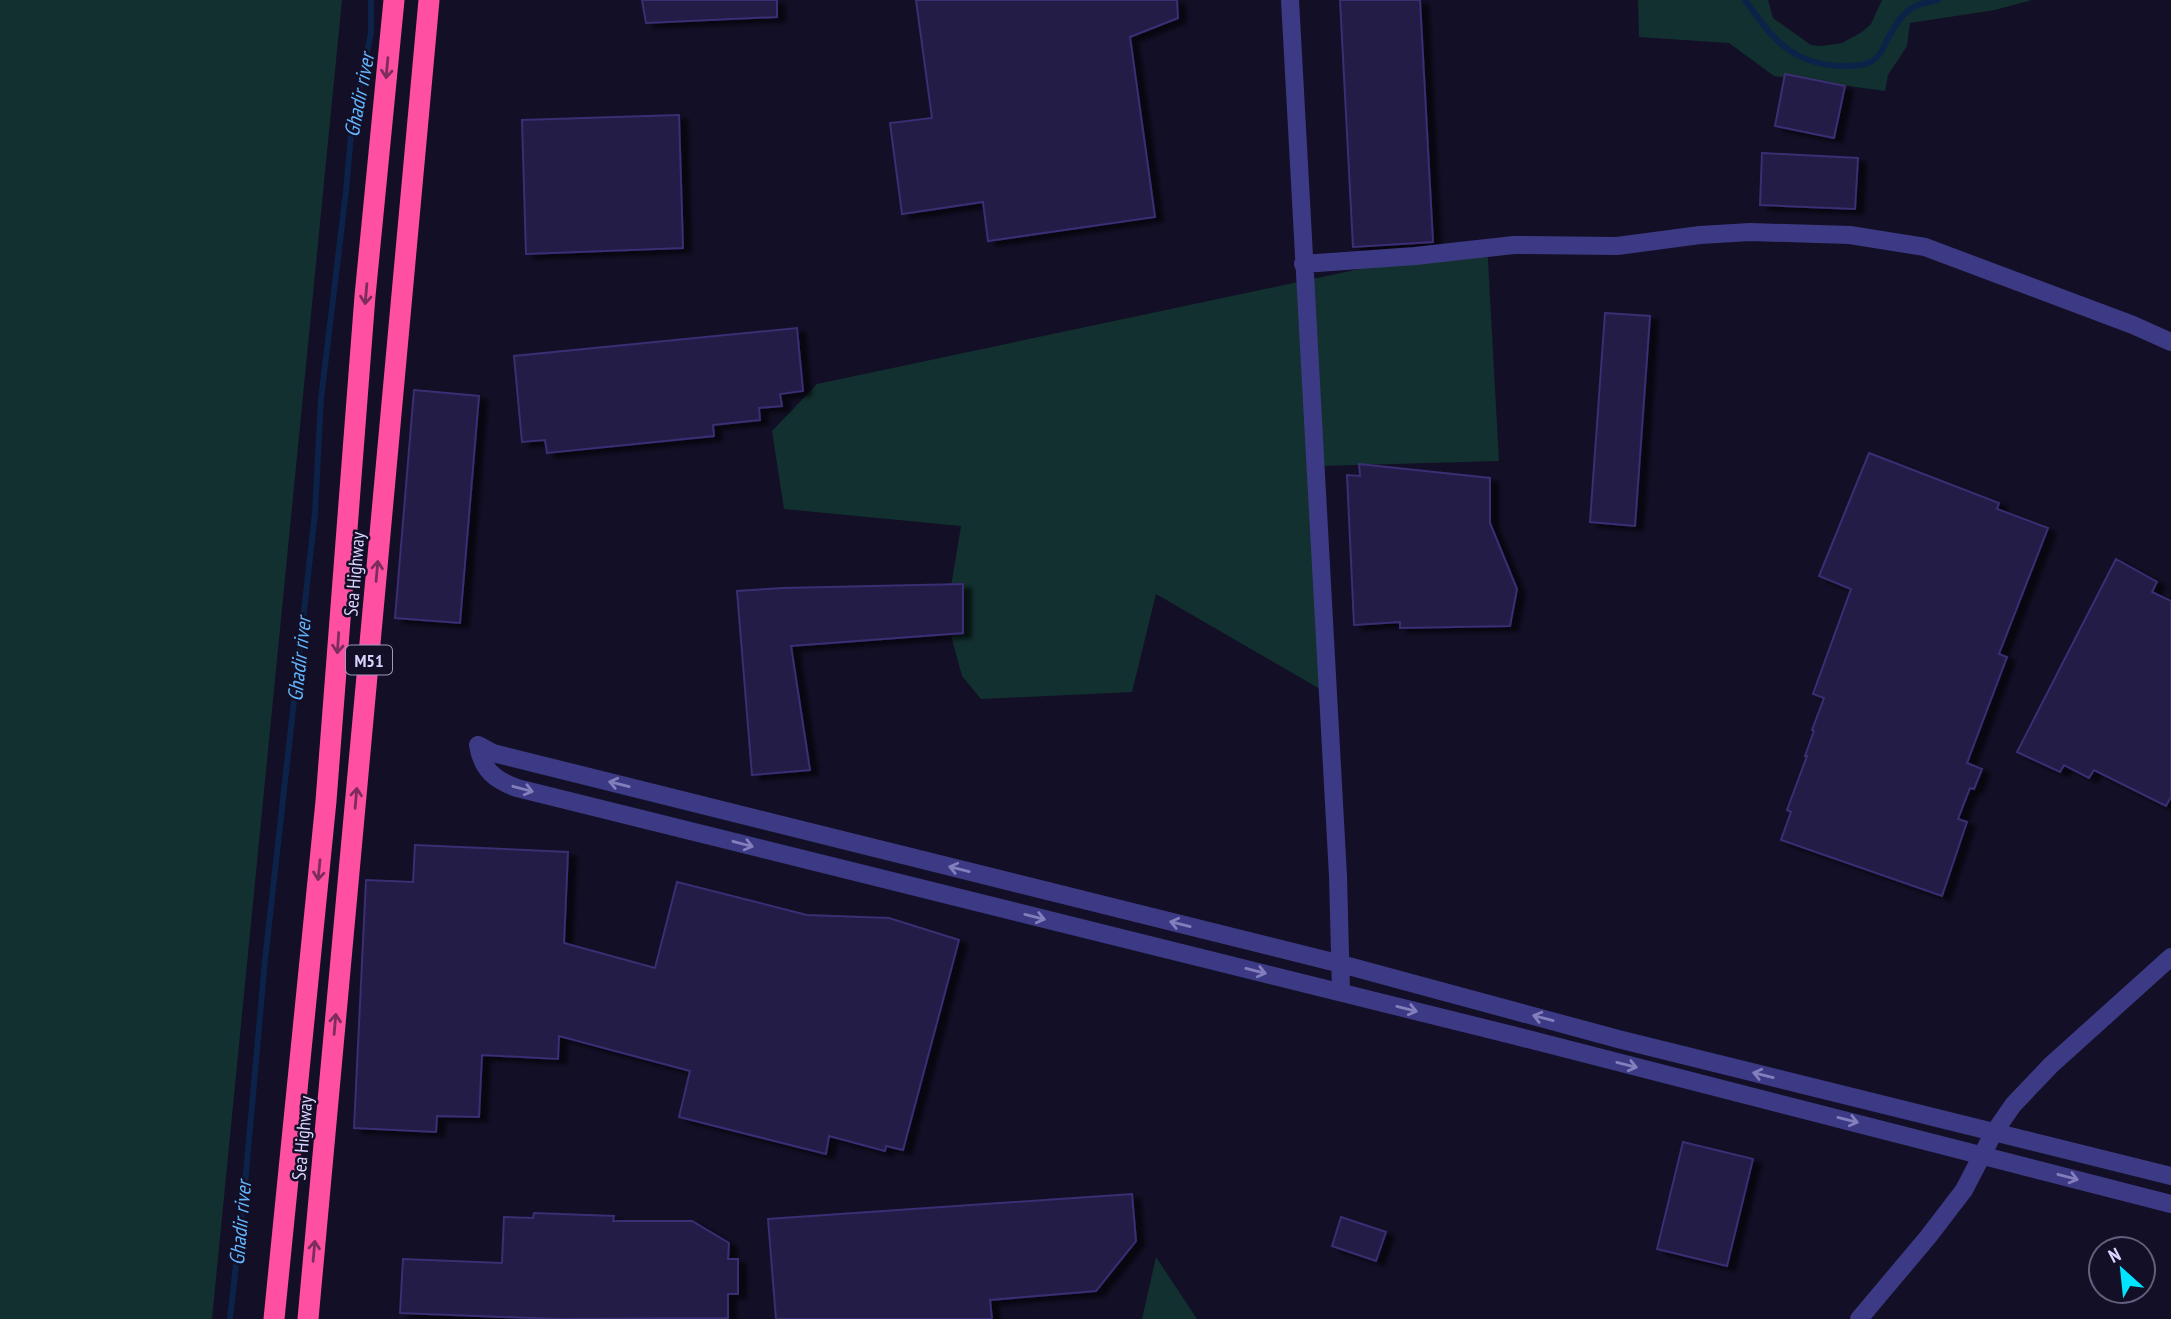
<svg xmlns="http://www.w3.org/2000/svg" width="2171" height="1319" font-family="'PT Sans Narrow',sans-serif">
	<style>
		.green { fill: #12302f }
		.lines { fill: none; stroke-linecap: round; stroke-linejoin: round }
		.stream { stroke: #0c2248; stroke-width: 6 }
		.building { fill: #241b47; stroke: #3b2d73; stroke-width: 2; filter: url(#shadow) }
		.minor { stroke: #3d3a85; stroke-width: 18 }
		.highway { stroke: #ff4fa3; stroke-width: 21 }
		.oneway { stroke: #7d2c5e }
		.oneway2 { stroke: #837fbc }
		.labels { text-anchor: middle; dominant-baseline: central; stroke-width: 5; stroke-linejoin: round; paint-order: stroke }
		.shield { fill: #130f26; stroke: #9e99be; stroke-width: 2 }
		.shield-label { font-size: 18px; font-weight: bold; fill: #d9d4ff }
		.street-label { font-size: 19px; fill: #d9d4ff; stroke: #130f26 }
		.water-label { font-size: 21px; font-style: italic; fill: #62b6ff; stroke: #130f26 }
	</style>
	<defs>
		<filter id="shadow"><feDropShadow dx="8" dy="4.5" stdDeviation="2" flood-color="#0009"/></filter>
	</defs>
	<rect width="100%" height="100%" fill="#130f26"/>
	<path class="green" d="M 0,0 L 342,0 L 212,1319 L 0,1319 Z
		M 1638,0 L 1768,0 L 1773,18 L 1811,45 L 1821,46 L 1842,43 L 1862,32 L 1871,24 L 1882,0 L 2032,0 L 1995,10 L 1910,23 L 1907,46 L 1888,75 L 1885,91 L 1774,76 L 1729,43 L 1639,37 Z
		M 1487,242 L 1499,461 L 1322,466 L 1332,696 L 1156,594 L 1132,692 L 981,699 L 962,676 L 946,617 L 961,526 L 784,509 L 772,431 L 817,384 Z
		M 1156,1257 L 1197,1319 L 1142,1319 Z"/>
	<g class="lines">
		<path class="stream" d="M 1745,0 C 1773,39 1792,65 1843,66 C 1855,66 1870,66 1878,56 C 1882,52 1884,46 1886,42 C 1901,15 1906,5 1938,0
			M 230,1319 L 246,1173 L 265,960 L 315,513 L 321,399 L 346,191 L 352,124 L 371,33 L 371,0"/>
	</g>
	<path class="building" d="M 642,0 L 777,0 L 777,17 L 646,23 Z
		M 916,0 L 1177,0 L 1178,18 L 1130,37 L 1155,217 L 988,241 L 983,202 L 902,214 L 890,123 L 932,118 Z
		M 1340,0 L 1420,0 L 1433,242 L 1353,247 Z
		M 1785,74 L 1845,86 L 1834,138 L 1775,126 Z
		M 679,115 L 683,248 L 526,254 L 522,120 Z
		M 1762,153 L 1858,158 L 1855,209 L 1760,205 Z
		M 1605,313 L 1650,316 L 1635,526 L 1590,522 Z
		M 797,328 L 803,391 L 780,394 L 782,406 L 759,408 L 760,420 L 713,425 L 714,436 L 547,453 L 545,440 L 522,442 L 514,356 Z
		M 414,390 L 479,396 L 460,623 L 395,618 Z
		M 1869,453 L 1999,503 L 1997,509 L 2048,528 L 1999,654 L 2007,657 L 1967,763 L 1982,769 L 1974,789 L 1970,788 L 1958,819 L 1967,822 L 1942,896 L 1781,840 L 1791,812 L 1787,810 L 1807,756 L 1805,756 L 1814,731 L 1812,730 L 1824,698 L 1813,694 L 1851,589 L 1819,576 Z
		M 1359,464 L 1490,478 L 1490,523 L 1517,589 L 1510,626 L 1400,628 L 1400,622 L 1354,625 L 1347,475 L 1360,476 Z
		M 2116,559 L 2157,582 L 2152,592 L 2171,601 L 2171,797 L 2166,806 L 2094,770 L 2089,778 L 2064,765 L 2060,772 L 2017,752 Z
		M 963,584 L 963,633 L 791,646 L 810,770 L 752,775 L 737,591 L 783,588 Z
		M 415,845 L 568,852 L 564,943 L 655,968 L 677,882 L 807,915 L 889,918 L 959,940 L 903,1150 L 886,1146 L 885,1151 L 829,1136 L 826,1154 L 679,1117 L 690,1071 L 559,1036 L 558,1059 L 482,1055 L 479,1117 L 437,1116 L 436,1132 L 354,1128 L 366,880 L 413,882 Z
		M 1683,1142 L 1753,1159 L 1727,1266 L 1657,1249 Z
		M 1132,1194 L 1136,1241 L 1096,1291 L 990,1300 L 992,1319 L 776,1319 L 768,1219 Z
		M 534,1213 L 614,1216 L 613,1221 L 692,1221 L 729,1243 L 728,1259 L 738,1259 L 738,1294 L 728,1294 L 728,1318 L 559,1319 L 400,1313 L 403,1259 L 502,1263 L 504,1217 L 533,1218 Z
		M 1341,1217 L 1386,1232 L 1376,1261 L 1332,1246 Z"/>
	<g class="lines">
		<path class="minor" d="M 1290,0 L 1338,876 L 1341,992
			M 1303,264 L 1415,256 L 1514,245 L 1617,246 L 1700,235 L 1750,232 L 1850,235 L 1925,247 L 2133,325 L 2171,342
			M 478,745 C 482,770 495,780 517,788 L 1512,1035 L 2171,1204
			M 478,745 L 493,753 L 1341,964 L 1618,1039 L 2171,1176
			M 1859,1319 L 1928,1237 L 1964,1190 L 1993,1134 L 2013,1105 L 2051,1065 L 2171,957"/>
		<path class="highway" d="M 274,1319 L 326,801 L 365,296 L 394,0
			M 308,1319 L 429,0"/>
	</g>
	<defs><path id="oneway-shaft" d="M-6 0H5M1.5-3L5.5 0L1.5 3" fill="none" stroke-width="1.6" stroke-linecap="round" stroke-linejoin="round" transform="scale(1.75)"/></defs>
	<g class="oneway">
		<use href="#oneway-shaft" transform="translate(387 68) rotate(95)"/>
		<use href="#oneway-shaft" transform="translate(366 294) rotate(95)"/>
		<use href="#oneway-shaft" transform="translate(377 571) rotate(-85)"/>
		<use href="#oneway-shaft" transform="translate(338 643) rotate(94)"/>
		<use href="#oneway-shaft" transform="translate(356 798) rotate(-85)"/>
		<use href="#oneway-shaft" transform="translate(319 870) rotate(96)"/>
		<use href="#oneway-shaft" transform="translate(335 1024) rotate(-85)"/>
		<use href="#oneway-shaft" transform="translate(314 1251) rotate(-85)"/>
	</g>
	<g class="oneway2">
		<use href="#oneway-shaft" transform="translate(619 784) rotate(-166)"/>
		<use href="#oneway-shaft" transform="translate(523 789) rotate(15)"/>
		<use href="#oneway-shaft" transform="translate(743 844) rotate(15)"/>
		<use href="#oneway-shaft" transform="translate(959 869) rotate(-166)"/>
		<use href="#oneway-shaft" transform="translate(1035 917) rotate(14)"/>
		<use href="#oneway-shaft" transform="translate(1180 924) rotate(-166)"/>
		<use href="#oneway-shaft" transform="translate(1256 971) rotate(14)"/>
		<use href="#oneway-shaft" transform="translate(1407 1009) rotate(14)"/>
		<use href="#oneway-shaft" transform="translate(1543 1018) rotate(-165)"/>
		<use href="#oneway-shaft" transform="translate(1627 1065) rotate(14)"/>
		<use href="#oneway-shaft" transform="translate(1763 1075) rotate(-166)"/>
		<use href="#oneway-shaft" transform="translate(1848 1120) rotate(14)"/>
		<use href="#oneway-shaft" transform="translate(2068 1177) rotate(15)"/>
	</g>
	<g class="labels">
		<rect class="shield" x="346" y="645.5" width="46" height="29" rx="5"/>
		<g class="shield-label">
			<text x="369" y="660">M51</text>
		</g>
		<g class="street-label">
			<text transform="translate(354 574) rotate(-85)">Sea Highway</text>
			<text transform="translate(302 1138) rotate(-85)">Sea Highway</text>
		</g>
		<g class="water-label">
			<text transform="translate(359 95) rotate(-79)">Ghadir river</text>
			<text transform="translate(299 659) rotate(-84)">Ghadir river</text>
			<text transform="translate(240 1223) rotate(-85)">Ghadir river</text>
		</g>
	</g>
	<g transform="translate(2122 1270) rotate(333)"><circle r="33" fill="#130f26" stroke="#625e7d" stroke-width="2"/>
	<path d="M0-5L12 26L0 18L-12 26Z" fill="#00e5ff"/>
	<text y="-10" font-size="19" font-weight="bold" text-anchor="middle" fill="#d9d4ff">N</text>
	</g>
</svg>
